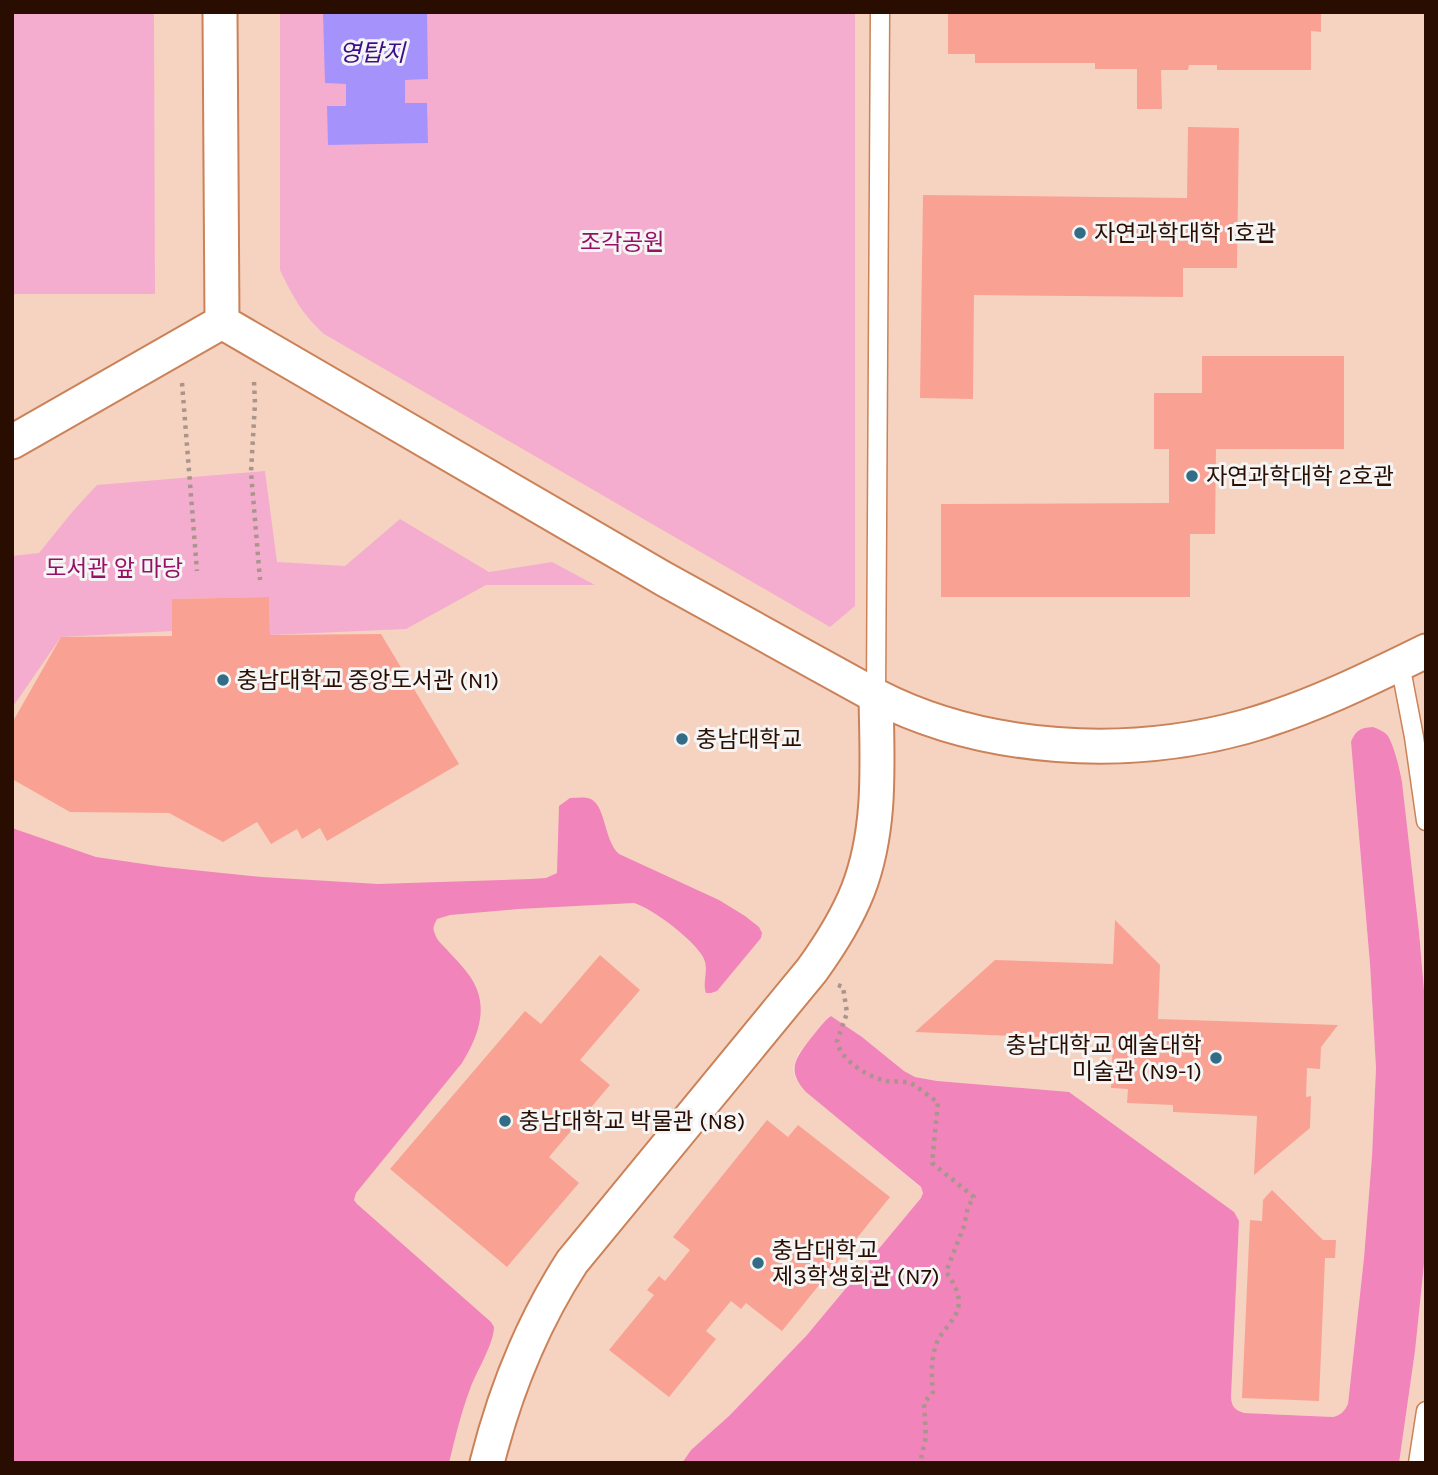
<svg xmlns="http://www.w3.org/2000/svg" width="1438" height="1475" font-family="Karla,'Noto Sans KR',sans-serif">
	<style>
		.built { fill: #f6d3c0 }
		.green { fill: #f4adce }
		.forest { fill: #f184ba }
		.water { fill: #a593fb }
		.building { fill: #f9a293 }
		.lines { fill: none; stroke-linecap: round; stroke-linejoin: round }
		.lane-casing { stroke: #cb8258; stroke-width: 21 }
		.street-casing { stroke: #cb8258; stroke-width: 37 }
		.path { stroke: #a9958b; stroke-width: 4.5; stroke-dasharray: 3.5 5; stroke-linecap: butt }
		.lane { stroke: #fff; stroke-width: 18 }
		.street { stroke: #fff; stroke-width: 33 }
		.poi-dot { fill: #336c86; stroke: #f5f5f5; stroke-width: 2.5 }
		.labels { text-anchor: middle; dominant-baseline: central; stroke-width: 6; stroke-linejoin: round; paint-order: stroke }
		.poi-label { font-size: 23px; fill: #280d00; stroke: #f5f5f5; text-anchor: start }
		.park-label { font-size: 23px; fill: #961163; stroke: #f5f5f5 }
		.water-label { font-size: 24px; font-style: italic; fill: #3d0e8a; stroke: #f5f5f5 }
	</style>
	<rect width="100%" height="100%" fill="#f4e4db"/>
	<path class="built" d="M 12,12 L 1426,12 L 1426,1013 L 1419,932 L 1400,769 L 1388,736 L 1351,742 L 1370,964 L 1376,1068 L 1372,1156 L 1364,1258 L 1348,1404 L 1345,1411 L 1340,1415 L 1333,1417 L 1244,1413 L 1236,1410 L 1232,1404 L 1231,1398 L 1239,1221 L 937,1081 L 915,1077 L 904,1071 L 862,1037 L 831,1016 L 798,1054 L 793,1069 L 795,1077 L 799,1084 L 921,1188 L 923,1193 L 921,1198 L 807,1335 L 729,1416 L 691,1450 L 682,1463 L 12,1463 Z
		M 1426,1245 L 1426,1463 L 1399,1463 L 1415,1351 Z"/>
	<path class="green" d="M 12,12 L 154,12 L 155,294 L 12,294 Z
		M 280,12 L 855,12 L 855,606 L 830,627 L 324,334 C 302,314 293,297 280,270 Z
		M 265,471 L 277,562 L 345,566 L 400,519 L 489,572 L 552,562 L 595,585 L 486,585 L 406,629 L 270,635 L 269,597 L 172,599 L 172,631 L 61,637 L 12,708 L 12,556 L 39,553 L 73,511 L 97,485 Z"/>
	<path class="forest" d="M 1373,727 C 1378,729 1384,731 1388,736 C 1394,746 1400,770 1402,782 L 1419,932 L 1426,1013 L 1426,1245 L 1415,1351 L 1399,1463 L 682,1463 L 691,1450 L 729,1416 L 807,1335 L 921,1198 L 923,1193 L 921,1187 L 806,1092 C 786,1070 795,1059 811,1038 C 818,1030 823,1022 831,1016 L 862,1037 L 904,1071 L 915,1077 L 937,1081 L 1069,1092 L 1234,1212 L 1239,1221 L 1231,1398 C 1232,1407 1235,1410 1244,1413 L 1333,1417 C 1341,1415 1344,1412 1348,1404 L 1364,1258 L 1372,1156 L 1376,1068 L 1370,964 L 1351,742 C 1356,730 1360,728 1373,727 Z
		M 570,798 C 576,798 582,797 587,798 C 606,800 603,840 619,854 L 719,900 L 745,916 L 759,927 L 762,933 L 761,938 L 717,991 L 711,993 L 706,993 C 702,982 709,971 704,959 C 697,942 652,908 634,903 L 518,909 L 450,915 L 437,919 C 434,925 432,928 435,934 C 437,941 444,946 448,951 C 460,964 475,978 479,996 C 485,1020 474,1043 462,1063 L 356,1193 L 354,1200 L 357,1204 L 491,1322 L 494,1327 C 494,1344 476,1372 470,1389 C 461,1413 455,1438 449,1463 L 12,1463 L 12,828 L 96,857 L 164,867 L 262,877 L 378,884 L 531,879 L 546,878 L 557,873 L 559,806 Z"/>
	<path class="water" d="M 323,12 L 427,12 L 428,79 L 405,80 L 405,103 L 427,103 L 428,143 L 328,145 L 327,106 L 346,106 L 346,84 L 325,83 Z"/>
	<path class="building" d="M 948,12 L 1321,12 L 1321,32 L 1311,31 L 1311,70 L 1217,70 L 1217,65 L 1189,65 L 1188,70 L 1161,70 L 1162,109 L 1137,109 L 1137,69 L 1095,69 L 1095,63 L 975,63 L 975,54 L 948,54 Z
		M 1188,127 L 1239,128 L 1237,268 L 1183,268 L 1183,297 L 974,295 L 973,399 L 920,398 L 923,195 L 1187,198 Z
		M 1202,356 L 1344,356 L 1344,449 L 1216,449 L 1215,534 L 1190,534 L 1190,597 L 941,597 L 941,504 L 1169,503 L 1169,449 L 1154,449 L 1154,393 L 1202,393 Z
		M 269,597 L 270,635 L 381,634 L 459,764 L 327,841 L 320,828 L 302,839 L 297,829 L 271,844 L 257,822 L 223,842 L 169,813 L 70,812 L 12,779 L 12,723 L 61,637 L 172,636 L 172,599 Z
		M 1115,920 L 1160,965 L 1158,1019 L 1338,1025 L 1321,1047 L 1320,1069 L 1307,1068 L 1306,1097 L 1311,1096 L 1310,1128 L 1254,1175 L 1257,1116 L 1173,1112 L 1173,1105 L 1127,1103 L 1128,1089 L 1111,1088 L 1113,1040 L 915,1032 L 995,960 L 1113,964 Z
		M 600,955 L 640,990 L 580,1060 L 610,1085 L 549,1157 L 579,1183 L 507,1267 L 390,1169 L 525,1011 L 541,1024 Z
		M 767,1120 L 788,1137 L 798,1125 L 890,1197 L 782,1331 L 746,1303 L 741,1309 L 731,1301 L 706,1331 L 716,1339 L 669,1397 L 609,1350 L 654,1295 L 647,1290 L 659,1276 L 665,1281 L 690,1250 L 673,1237 Z
		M 1272,1190 L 1323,1240 L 1336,1240 L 1335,1258 L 1325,1258 L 1319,1401 L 1242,1398 L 1250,1220 L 1262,1221 L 1263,1200 Z"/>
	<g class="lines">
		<defs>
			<path id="lane" d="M 1400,664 L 1414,737 L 1426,821
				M 876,696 L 880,12
				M 1418,1463 L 1426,1411"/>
			<path id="street" d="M 220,12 L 222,322
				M 222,322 L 664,579 L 876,696 C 985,752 1127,759 1244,727 C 1308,709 1367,680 1426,651
				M 12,442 L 222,322
				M 487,1463 C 505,1391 532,1324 572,1262 L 812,970 C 830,945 847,918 858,890 C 882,828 877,761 876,696"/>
		</defs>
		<use href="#lane" class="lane-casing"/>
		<use href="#street" class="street-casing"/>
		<path class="path" d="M 254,382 L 255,403 L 251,472 L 260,580
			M 182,383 L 197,571
			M 838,985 L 843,987 L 847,1013 L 837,1041 C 840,1060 869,1078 887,1081 C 894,1082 903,1081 910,1083 C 919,1087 929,1097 938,1102 L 932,1163 L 974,1197 L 968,1207 L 964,1226 L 946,1272 C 959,1290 965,1305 950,1323 C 946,1329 940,1335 937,1342 C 931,1358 931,1374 933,1392 L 924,1403 L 926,1437 L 920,1463"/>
		<use href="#lane" class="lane"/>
		<use href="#street" class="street"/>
	</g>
	<g class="poi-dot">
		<circle cx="1080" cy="233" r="7"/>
		<circle cx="1192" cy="476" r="7"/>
		<circle cx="223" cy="680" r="7"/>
		<circle cx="682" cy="739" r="7"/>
		<circle cx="1216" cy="1058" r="7"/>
		<circle cx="505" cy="1121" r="7"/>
		<circle cx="758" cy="1263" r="7"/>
	</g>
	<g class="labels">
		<g class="poi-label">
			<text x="1094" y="233">자연과학대학 1호관</text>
			<text x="1206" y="476">자연과학대학 2호관</text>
			<text x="237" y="680">충남대학교 중앙도서관 (N1)</text>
			<text x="696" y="739">충남대학교</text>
			<text x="1202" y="1045" text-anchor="end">충남대학교 예술대학<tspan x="1202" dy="26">미술관 (N9-1)</tspan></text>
			<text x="519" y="1121">충남대학교 박물관 (N8)</text>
			<text x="772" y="1250">충남대학교<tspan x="772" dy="26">제3학생회관 (N7)</tspan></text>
		</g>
		<g class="park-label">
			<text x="622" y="242">조각공원</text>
			<text x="114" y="568">도서관 앞 마당</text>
		</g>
		<g class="water-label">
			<text x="372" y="53">영탑지</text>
		</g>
	</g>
	<rect width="1438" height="1475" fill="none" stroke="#280d00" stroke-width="28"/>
</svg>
